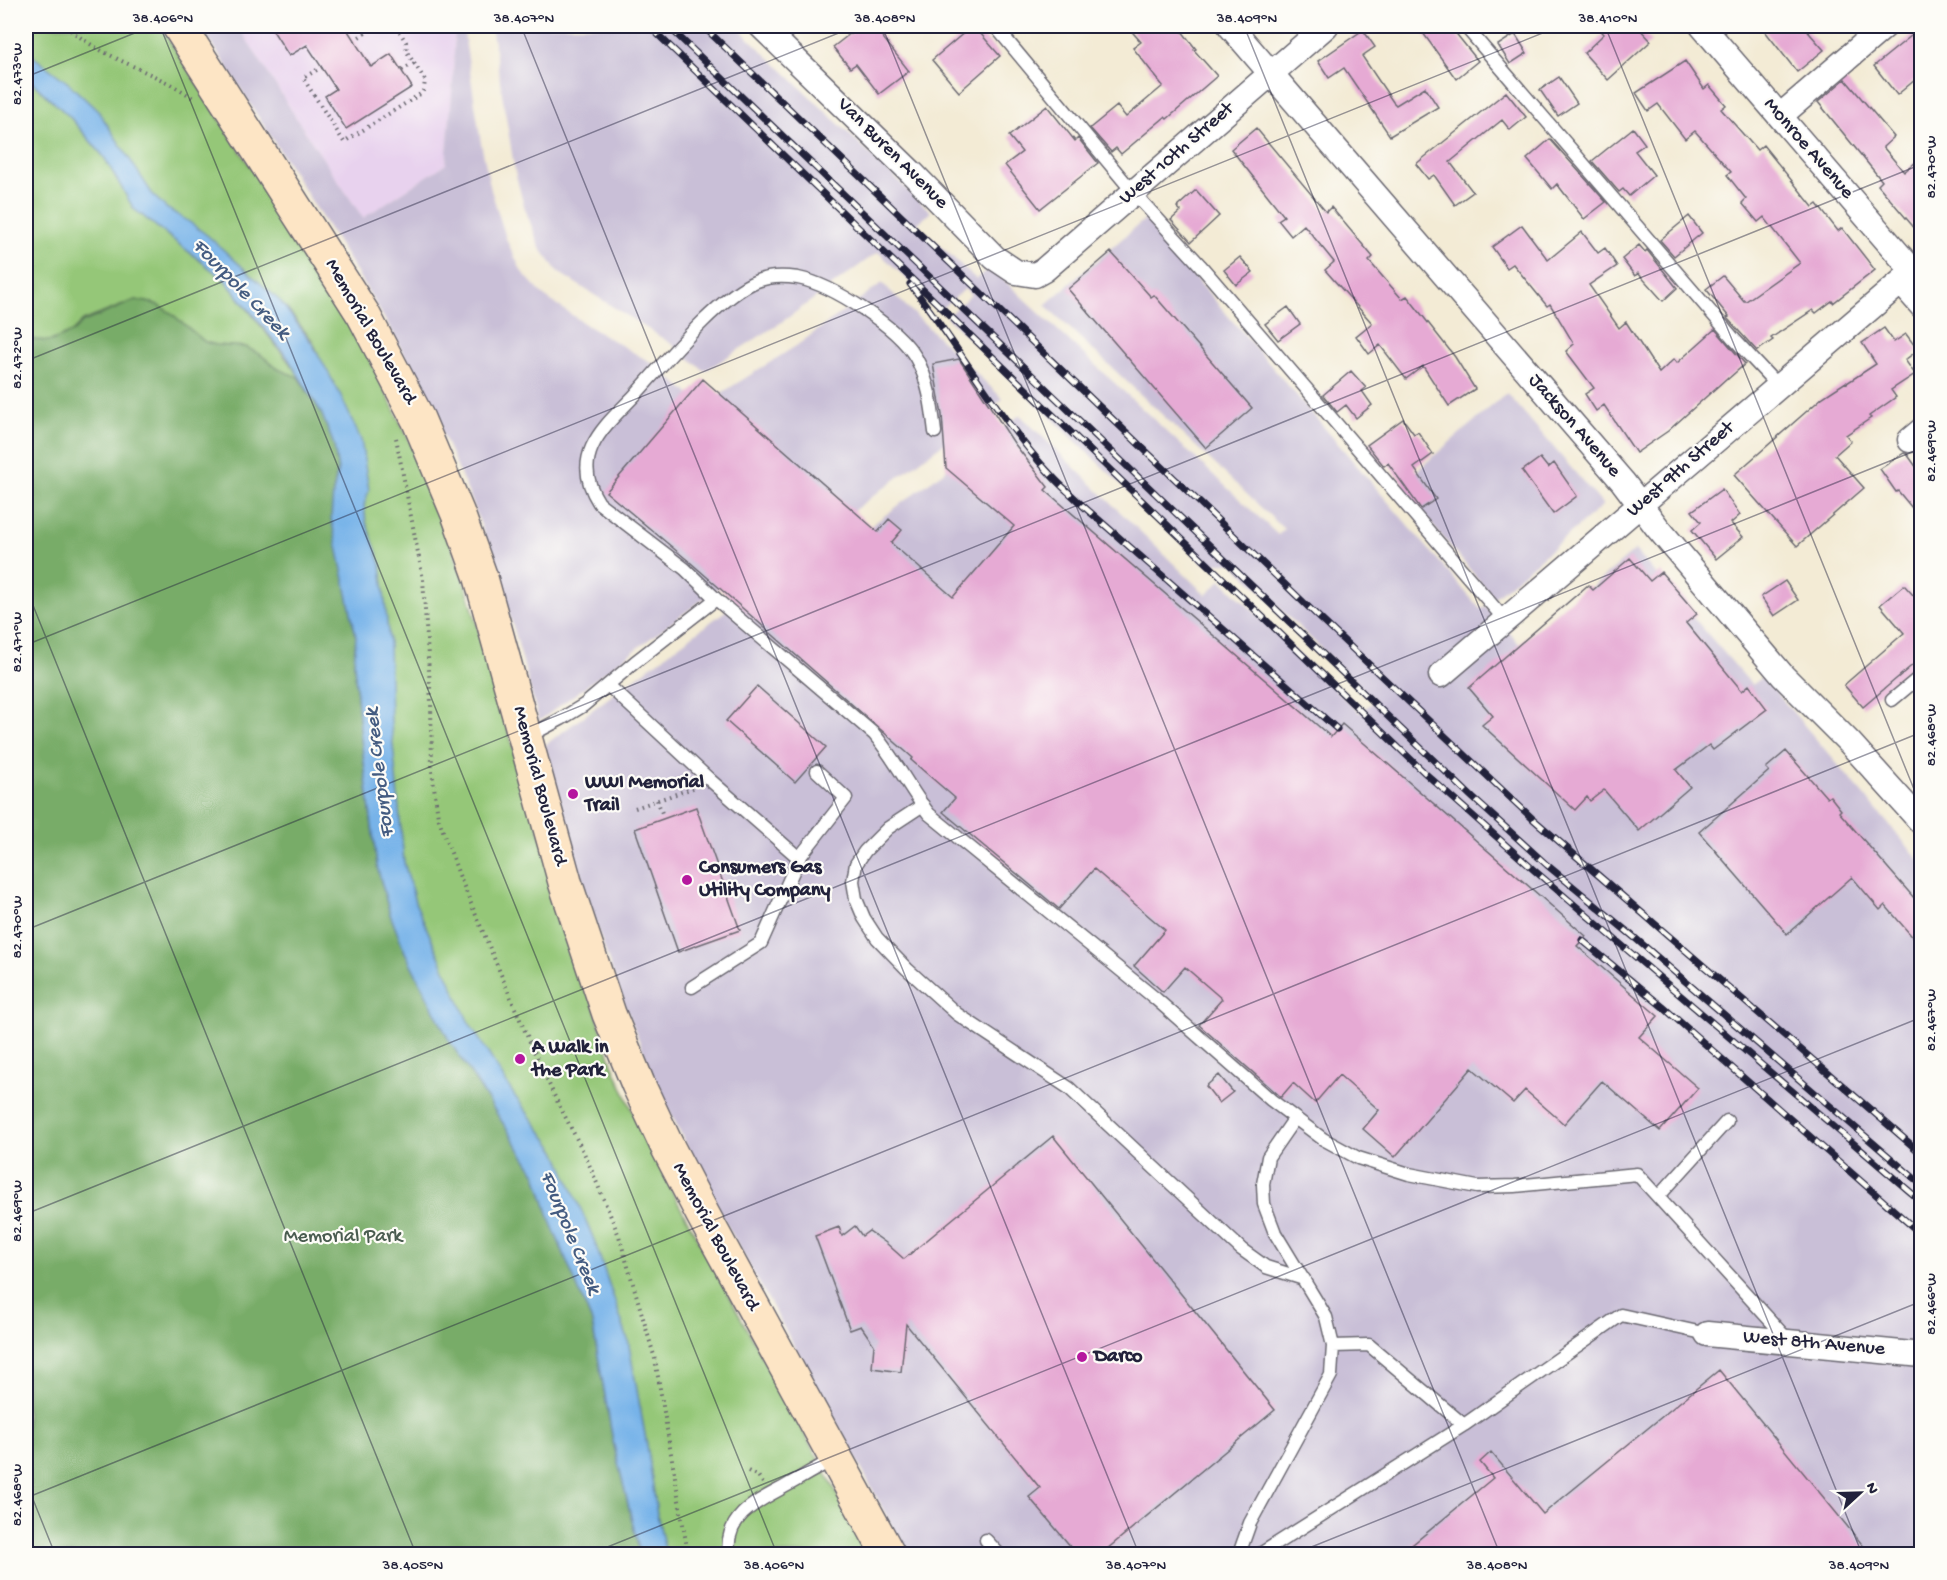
<svg xmlns="http://www.w3.org/2000/svg" width="1947" height="1580" font-family="'Gochi Hand',sans-serif">
	<style>
		.built { fill: #e8d2ee }
		.industrial { fill: #c9bfd7 }
		.green { fill: #95c778; stroke: #5c745a; stroke-width: 1.5 }
		.forest { fill: #78ac68; stroke: #4d6752; stroke-width: 1.5 }
		.water { fill: #77b3e9; stroke: #4c6a92; stroke-width: 1.5 }
		.building { fill: #e6aad4 }
		.lines { fill: none; stroke-linecap: round; stroke-linejoin: round }
		.lane-casing { stroke: #6b6871; stroke-width: 15 }
		.street-casing { stroke: #6b6871; stroke-width: 27 }
		.secondary-casing { stroke: #6b6871; stroke-width: 36 }
		.path { stroke: #6b6871; stroke-width: 4; stroke-dasharray: 1.5 4.5; stroke-linecap: butt }
		.lane { stroke: #fff; stroke-width: 12 }
		.street { stroke: #fff; stroke-width: 24 }
		.secondary { stroke: #fde5c5; stroke-width: 33 }
		.rail-casing { stroke: #22223b; stroke-width: 7 }
		.rail { stroke: #fdfcf7; stroke-width: 4.5; stroke-dasharray: 14; stroke-linecap: butt }
		.ticks { fill: none; stroke: #22223b; stroke-width: 1.5; stroke-opacity: 0.45 }
		.poi-dot { fill: #b5179e; stroke: #fdfcf7; stroke-width: 2 }
		.labels { text-anchor: middle; dominant-baseline: central; stroke-width: 4.5; stroke-linejoin: round; paint-order: stroke }
		.street-label { font-size: 20px; fill: #22223b; stroke: #fdfcf7 }
		.poi-label { font-size: 20px; font-weight: bold; fill: #22223b; stroke: #fdfcf7; text-anchor: start }
		.park-label { font-size: 20px; fill: #4a5c50; stroke: #fdfcf7 }
		.water-label { font-size: 21px; font-style: italic; fill: #445c81; stroke: #fdfcf7 }
		.neatline { fill: none; stroke: #22223b; stroke-width: 2 }
		.ticks-label { font-size: 15px; text-anchor: middle; fill: #22223b }
	</style>
	<rect width="100%" height="100%" fill="#fdfcf7"/>
	<filter id="ink" filterUnits="userSpaceOnUse"><feTurbulence type="fractalNoise" baseFrequency=".0167" numOctaves="2"/><feDisplacementMap in="SourceGraphic" scale="12" xChannelSelector="R" yChannelSelector="G"/><feConvolveMatrix kernelMatrix="1 2 1 2 8 2 1 2 1" color-interpolation-filters="sRGB"/></filter>
	<filter id="wash" filterUnits="userSpaceOnUse"><feTurbulence type="fractalNoise" baseFrequency=".008" numOctaves="4" result="noise"/><feDisplacementMap in="SourceGraphic" scale="24" xChannelSelector="R" yChannelSelector="G"/><feGaussianBlur stdDeviation="1.35" result="paint"/><feColorMatrix in="noise" values="0 0 0 0 0 0 0 0 0 0 0 0 0 0 0 0 0 1.4 0 .05"/><feComposite in="paint" operator="in"/></filter>
	<g filter="url(#wash)">
		<rect width="100%" height="100%" fill="#f3ebd5"/>
		<path class="built" d="M 238,26 L 455,26 L 453,81 L 446,164 L 363,218 L 307,135 Z"/>
		<path class="industrial" d="M 201,26 L 238,26 L 307,135 L 363,218 L 446,164 L 453,81 L 455,26 L 463,26 L 481,143 L 491,190 L 507,241 L 522,272 L 544,296 L 588,326 L 650,362 L 686,391 L 701,406 L 796,346 L 882,283 L 1003,399 L 833,526 L 822,511 L 539,721 L 514,629 L 488,544 L 472,501 L 432,409 L 393,333 L 362,281 Z
			M 491,26 L 736,26 L 931,212 L 917,224 L 976,279 L 990,267 L 1278,535 L 1284,529 L 1045,305 L 1145,219 L 1480,609 L 1486,606 L 1522,647 L 1635,550 L 1752,685 L 1763,677 L 1921,862 L 1921,1554 L 907,1554 L 843,1434 L 717,1207 L 657,1085 L 618,988 L 596,924 L 574,854 L 545,745 L 817,543 L 829,557 L 1020,415 L 1206,595 L 1221,580 L 1360,713 L 1375,700 L 1232,563 L 1203,563 L 946,317 L 971,295 L 965,289 L 940,310 L 878,252 L 782,322 L 705,371 L 670,343 L 558,272 L 540,248 L 524,206 L 515,172 Z
			M 1507,393 L 1603,505 L 1494,598 L 1399,486 Z"/>
		<path class="green" d="M 26,26 L 160,26 L 336,300 L 364,348 L 419,461 L 443,521 L 469,596 L 493,682 L 612,1064 L 641,1130 L 677,1201 L 870,1554 L 642,1554 L 634,1521 L 603,1554 L 26,1554 L 26,487 L 278,369 L 246,347 L 216,345 L 205,342 L 171,313 L 156,304 L 135,300 L 83,321 L 72,332 L 51,341 L 35,340 L 26,336 L 26,77 L 70,117 L 104,157 L 134,209 L 225,280 L 292,366 L 318,353 L 312,340 L 287,309 L 242,270 L 200,241 L 128,173 L 26,64 Z"/>
		<path class="forest" d="M 136,300 L 156,304 L 171,313 L 205,342 L 216,345 L 246,347 L 261,355 L 278,369 L 298,377 L 321,412 L 334,445 L 338,470 L 333,493 L 347,592 L 356,636 L 354,664 L 361,739 L 377,866 L 390,914 L 405,952 L 449,1040 L 536,1174 L 551,1223 L 592,1322 L 613,1441 L 640,1554 L 38,1554 L 26,1539 L 26,336 L 35,340 L 51,341 L 72,332 L 83,322 Z"/>
		<path class="water" d="M 26,51 L 67,82 L 99,112 L 153,195 L 166,208 L 188,221 L 208,236 L 280,301 L 312,343 L 340,394 L 361,440 L 369,490 L 364,505 L 366,522 L 381,564 L 384,592 L 389,641 L 391,724 L 404,862 L 415,902 L 468,1021 L 514,1095 L 556,1151 L 594,1240 L 628,1340 L 648,1451 L 657,1514 L 666,1554 L 640,1554 L 613,1441 L 592,1322 L 551,1223 L 536,1174 L 449,1040 L 405,952 L 390,914 L 377,866 L 361,738 L 354,664 L 356,636 L 331,518 L 333,493 L 338,470 L 334,445 L 321,412 L 288,358 L 225,280 L 134,209 L 104,157 L 70,117 L 26,77 Z"/>
		<g id="blocks">
			<path class="building" d="M 270,26 L 345,26 L 371,67 L 391,54 L 412,87 L 346,129 L 325,96 L 336,89 L 307,45 L 289,56 Z
				M 860,26 L 874,26 L 909,71 L 879,94 L 856,64 L 850,68 L 833,47 Z
				M 972,26 L 974,26 L 1000,56 L 959,92 L 932,60 Z
				M 1127,26 L 1178,26 L 1196,49 L 1194,50 L 1217,76 L 1167,119 L 1165,117 L 1121,154 L 1116,148 L 1111,152 L 1090,128 L 1117,106 L 1126,117 L 1163,86 L 1133,48 L 1141,42 Z
				M 1418,26 L 1450,26 L 1478,61 L 1456,79 Z
				M 1597,26 L 1637,26 L 1651,41 L 1608,80 L 1584,53 L 1604,34 Z
				M 1761,26 L 1803,26 L 1824,50 L 1797,72 Z
				M 1922,27 L 1922,74 L 1897,95 L 1874,66 Z
				M 1363,30 L 1375,47 L 1362,56 L 1393,102 L 1396,105 L 1425,87 L 1438,107 L 1390,136 L 1344,68 L 1329,78 L 1318,61 Z
				M 1515,34 L 1527,53 L 1510,64 L 1498,45 Z
				M 1685,61 L 1704,89 L 1709,85 L 1726,105 L 1721,109 L 1757,150 L 1763,145 L 1813,207 L 1817,204 L 1838,231 L 1842,228 L 1875,270 L 1833,303 L 1832,301 L 1816,313 L 1813,310 L 1771,338 L 1773,340 L 1757,351 L 1727,318 L 1729,317 L 1706,289 L 1723,276 L 1744,301 L 1746,301 L 1800,263 L 1764,217 L 1758,222 L 1742,203 L 1746,199 L 1727,175 L 1731,172 L 1695,131 L 1685,139 L 1658,104 L 1648,111 L 1636,93 Z
				M 1559,77 L 1577,103 L 1558,116 L 1540,90 Z
				M 1845,79 L 1894,137 L 1883,147 L 1904,172 L 1922,157 L 1922,237 L 1878,185 L 1882,181 L 1818,102 Z
				M 1506,92 L 1526,117 L 1510,130 L 1502,120 L 1450,162 L 1473,192 L 1455,205 L 1434,175 L 1428,179 L 1416,164 Z
				M 1047,106 L 1075,141 L 1078,138 L 1098,163 L 1040,209 L 1005,165 L 1022,152 L 1009,136 Z
				M 1256,128 L 1326,212 L 1331,207 L 1373,257 L 1369,261 L 1402,299 L 1407,296 L 1455,357 L 1475,389 L 1449,406 L 1423,366 L 1406,379 L 1380,345 L 1369,354 L 1356,336 L 1372,323 L 1325,270 L 1334,262 L 1304,225 L 1291,236 L 1278,220 L 1284,216 L 1231,149 Z
				M 1633,128 L 1645,144 L 1635,151 L 1654,175 L 1629,196 L 1623,189 L 1619,192 L 1592,161 Z
				M 1550,139 L 1606,202 L 1584,219 L 1557,184 L 1552,189 L 1527,159 Z
				M 1196,190 L 1219,216 L 1191,242 L 1171,220 L 1181,211 L 1177,207 Z
				M 1689,216 L 1702,233 L 1674,256 L 1660,240 Z
				M 1522,225 L 1548,260 L 1582,232 L 1598,253 L 1605,248 L 1617,266 L 1589,285 L 1619,328 L 1626,322 L 1659,373 L 1674,359 L 1677,363 L 1715,329 L 1745,364 L 1728,379 L 1727,378 L 1668,431 L 1636,453 L 1604,405 L 1596,411 L 1585,394 L 1594,388 L 1566,351 L 1574,344 L 1550,304 L 1547,306 L 1513,264 L 1507,268 L 1492,247 Z
				M 1639,245 L 1645,252 L 1647,250 L 1677,288 L 1663,301 L 1638,273 L 1635,276 L 1622,259 Z
				M 1111,252 L 1151,297 L 1154,295 L 1252,408 L 1206,448 L 1068,289 Z
				M 1240,257 L 1253,272 L 1236,285 L 1224,270 Z
				M 1288,307 L 1300,324 L 1278,340 L 1265,324 Z
				M 1884,328 L 1894,342 L 1906,334 L 1918,350 L 1905,360 L 1915,374 L 1891,390 L 1896,397 L 1869,416 L 1871,418 L 1846,435 L 1851,441 L 1835,455 L 1864,488 L 1797,546 L 1734,475 L 1823,397 L 1846,382 L 1847,383 L 1876,364 L 1862,343 Z
				M 959,359 L 1014,443 L 1048,487 L 1045,490 L 1331,737 L 1342,724 L 1586,936 L 1577,946 L 1658,1016 L 1639,1037 L 1698,1088 L 1660,1131 L 1602,1081 L 1564,1124 L 1525,1090 L 1513,1103 L 1472,1068 L 1395,1157 L 1363,1129 L 1379,1110 L 1339,1075 L 1315,1103 L 1293,1083 L 1281,1097 L 1199,1025 L 1222,999 L 1185,967 L 1163,992 L 1134,966 L 1165,930 L 1094,869 L 1059,909 L 943,812 L 955,798 L 911,760 L 913,758 L 691,563 L 606,492 L 703,379 L 878,532 L 889,519 L 902,530 L 891,543 L 953,597 L 1014,526 L 946,468 L 942,415 L 933,364 Z
				M 1351,371 L 1366,388 L 1362,391 L 1372,405 L 1356,418 L 1346,405 L 1337,412 L 1323,395 Z
				M 1403,419 L 1414,434 L 1418,432 L 1433,454 L 1414,468 L 1436,499 L 1421,509 L 1388,463 L 1384,466 L 1367,445 Z
				M 1904,453 L 1907,454 L 1922,475 L 1922,520 L 1898,491 L 1896,492 L 1880,469 Z
				M 1540,458 L 1548,468 L 1554,463 L 1577,496 L 1553,514 L 1522,471 Z
				M 1722,489 L 1740,515 L 1731,523 L 1743,537 L 1716,559 L 1692,530 L 1701,522 L 1692,511 Z
				M 1630,558 L 1650,581 L 1661,572 L 1697,614 L 1686,623 L 1742,691 L 1749,685 L 1767,709 L 1713,750 L 1709,745 L 1676,770 L 1690,787 L 1639,831 L 1604,790 L 1590,801 L 1587,797 L 1575,810 L 1482,725 L 1493,716 L 1469,688 L 1588,585 L 1593,590 Z
				M 1785,581 L 1798,600 L 1774,616 L 1761,597 Z
				M 1904,585 L 1922,605 L 1922,657 L 1863,707 L 1844,685 L 1904,633 L 1880,605 Z
				M 757,686 L 826,747 L 795,782 L 726,721 Z
				M 1786,751 L 1827,798 L 1830,796 L 1841,810 L 1839,812 L 1922,907 L 1922,948 L 1885,905 L 1880,910 L 1852,877 L 1787,934 L 1699,832 L 1769,771 L 1766,768 Z
				M 696,807 L 740,930 L 678,952 L 635,829 Z
				M 1219,1075 L 1233,1092 L 1219,1103 L 1206,1086 Z
				M 1053,1136 L 1275,1410 L 1101,1554 L 1077,1554 L 1029,1497 L 1040,1488 L 906,1324 L 901,1372 L 872,1368 L 874,1345 L 861,1326 L 850,1330 L 815,1236 L 839,1227 L 842,1236 L 855,1226 L 862,1236 L 869,1231 L 886,1243 L 904,1259 Z
				M 1719,1370 L 1870,1554 L 1401,1554 L 1493,1478 L 1480,1462 L 1491,1452 L 1543,1514 Z"/>
		</g>
	</g>
	<g filter="url(#ink)">
		<use href="#blocks" fill-opacity="0" stroke="#6b6871" stroke-width="1.5"/>
		<g class="lines">
			<defs>
				<path id="lane" d="M 995,26 L 1133,192 L 1200,265 L 1505,620
					M 1465,26 L 1734,339 L 1778,386
					M 935,432 C 932,407 929,381 916,358 C 898,327 833,285 798,278 C 785,276 769,276 757,281 C 720,295 663,364 635,395 C 620,411 601,427 592,447 C 583,467 588,486 599,503 L 685,569 L 716,599 L 874,734 C 895,759 909,788 929,814 L 1156,999 L 1271,1100 L 1323,1139 L 1358,1158 L 1409,1174 L 1477,1187 L 1515,1186 L 1637,1174 L 1658,1197
					M 608,685 L 710,780 L 799,858 L 846,798 L 817,771
					M 1892,700 L 1922,675
					M 527,737 L 561,719 L 584,705 L 635,662 L 716,599
					M 923,805 L 888,828 L 865,851 L 856,864 L 853,881 L 856,899 L 864,918 L 877,938 L 907,969 L 957,1014 L 1069,1088 L 1241,1249 L 1266,1267 L 1304,1279
					M 692,987 L 761,943 L 799,858
					M 1727,1121 L 1658,1197 L 1787,1339
					M 1333,1346 L 1369,1345 L 1464,1425
					M 986,1540 L 999,1554
					M 729,1554 C 724,1517 756,1502 784,1487 C 800,1478 817,1468 834,1459
					M 1239,1554 L 1250,1523 L 1331,1375 L 1333,1346 L 1326,1317 L 1275,1233 L 1264,1204 L 1263,1184 L 1268,1157 L 1295,1118
					M 1260,1554 L 1464,1425 L 1621,1315 L 1707,1334"/>
				<path id="street" d="M 761,26 L 912,173 L 995,258 L 1016,272 L 1035,275 L 1044,270 L 1326,26
					M 1230,26 L 1623,482 L 1657,527 L 1783,676 L 1850,743 L 1922,823
					M 1702,26 L 1913,271
					M 1780,116 L 1885,26
					M 1901,282 L 1922,306
					M 1910,440 L 1922,430
					M 1441,675 L 1922,264
					M 1707,1334 L 1922,1355"/>
				<path id="secondary" d="M 179,26 L 363,314 L 418,419 L 458,514 L 481,578 L 565,882 L 609,1014 L 638,1084 L 666,1144 L 703,1215 L 888,1554"/>
			</defs>
			<use href="#lane" class="lane-casing"/>
			<use href="#street" class="street-casing"/>
			<use href="#secondary" class="secondary-casing"/>
			<path class="path" d="M 66,26 C 104,60 153,70 193,98
				M 354,40 L 377,26
				M 322,67 L 303,78 L 344,142 L 422,93 L 424,89 L 425,80 L 407,52 L 406,42 L 396,26
				M 402,70 L 414,63
				M 396,438 L 423,579 L 431,702 L 432,771 L 438,817 L 459,875 L 524,1029 L 554,1095 L 586,1157 L 619,1236 L 655,1359 L 688,1554
				M 657,800 L 662,813
				M 635,808 L 696,787
				M 748,1471 L 758,1476 L 763,1483"/>
			<use href="#lane" class="lane"/>
			<use href="#street" class="street"/>
			<use href="#secondary" class="secondary"/>
			<defs>
				<path id="rail" d="M 649,26 L 1426,774 L 1535,871 L 1922,1202
					M 668,26 L 1473,798 L 1547,865 L 1635,938 L 1922,1185
					M 703,26 L 1323,621 L 1533,819 L 1922,1154
					M 910,284 C 959,346 998,418 1052,476 C 1061,486 1072,495 1082,505 L 1337,729
					M 1582,940 L 1663,1007 L 1922,1235"/>
			</defs>
			<use href="#rail" class="rail-casing"/>
			<use href="#rail" class="rail"/>
		</g>
	</g>
	<path class="ticks" d="M 160,26 L 777,1554M 521,26 L 1139,1554M 882,26 L 1500,1554M 1244,26 L 1862,1554M 1605,26 L 1922,809M 26,77 L 152,26M 26,361 L 856,26M 26,588 L 416,1554M 26,645 L 1560,26M 26,930 L 1922,164M 26,1214 L 1922,448M 26,1482 L 55,1554M 26,1498 L 1922,732M 590,1554 L 1922,1017M 1294,1554 L 1922,1301"/>
	<g class="poi-dot">
		<circle cx="573" cy="794" r="6"/>
		<circle cx="687" cy="880" r="6"/>
		<circle cx="520" cy="1059" r="6"/>
		<circle cx="1082" cy="1357" r="6"/>
	</g>
	<g class="labels">
		<g class="street-label">
			<text transform="translate(1808 149) rotate(49)">Monroe Avenue</text>
			<text transform="translate(892 154) rotate(45)">Van Buren Avenue</text>
			<text transform="translate(1177 154) rotate(-41)">West 10th Street</text>
			<text transform="translate(370 332) rotate(60)">Memorial Boulevard</text>
			<text transform="translate(1574 426) rotate(49)">Jackson Avenue</text>
			<text transform="translate(1681 470) rotate(-41)">West 9th Street</text>
			<text transform="translate(539 786) rotate(75)">Memorial Boulevard</text>
			<text transform="translate(715 1237) rotate(62)">Memorial Boulevard</text>
			<text transform="translate(1814 1344) rotate(5)">West 8th Avenue</text>
		</g>
		<g class="poi-label">
			<text x="585" y="783">WWI Memorial<tspan x="585" dy="23">Trail</tspan></text>
			<text x="699" y="868">Consumers Gas<tspan x="699" dy="23">Utility Company</tspan></text>
			<text x="532" y="1048">A Walk in<tspan x="532" dy="23">the Park</tspan></text>
			<text x="1094" y="1357">Darco</text>
		</g>
		<g class="park-label">
			<text x="343" y="1237">Memorial Park</text>
		</g>
		<g class="water-label">
			<text transform="translate(240 290) rotate(46)">Fourpole Creek</text>
			<text transform="translate(381 773) rotate(-97)">Fourpole Creek</text>
			<text transform="translate(569 1233) rotate(68)">Fourpole Creek</text>
		</g>
	</g>
	<rect width="1947" height="1580" fill="none" stroke="#fdfcf7" stroke-width="66"/>
	<g transform="translate(1860 1493) rotate(68)" stroke="#fdfcf7" stroke-width="4.5" paint-order="stroke">
	<path d="M0-4.5L10 22L0 15L-10 22Z" fill="#22223b"/>
	<text y="-9" font-size="16" font-weight="bold" text-anchor="middle" fill="#22223b">N</text>
	</g>
	<rect x="33" y="33" width="1881" height="1514" class="neatline"/>
	<g class="ticks-label">
		<text x="163" y="22">38.406°N</text>
		<text x="524" y="22">38.407°N</text>
		<text x="885" y="22">38.408°N</text>
		<text x="1247" y="22">38.409°N</text>
		<text x="1608" y="22">38.410°N</text>
		<text transform="translate(16 74) rotate(-90)" y="5">82.473°W</text>
		<text transform="translate(1930 167) rotate(-90)" y="5">82.470°W</text>
		<text transform="translate(16 358) rotate(-90)" y="5">82.472°W</text>
		<text transform="translate(1930 451) rotate(-90)" y="5">82.469°W</text>
		<text transform="translate(16 642) rotate(-90)" y="5">82.471°W</text>
		<text transform="translate(1930 735) rotate(-90)" y="5">82.468°W</text>
		<text transform="translate(16 927) rotate(-90)" y="5">82.470°W</text>
		<text transform="translate(1930 1020) rotate(-90)" y="5">82.467°W</text>
		<text transform="translate(16 1211) rotate(-90)" y="5">82.469°W</text>
		<text transform="translate(1930 1304) rotate(-90)" y="5">82.466°W</text>
		<text transform="translate(16 1495) rotate(-90)" y="5">82.468°W</text>
		<text x="413" y="1569">38.405°N</text>
		<text x="774" y="1569">38.406°N</text>
		<text x="1136" y="1569">38.407°N</text>
		<text x="1497" y="1569">38.408°N</text>
		<text x="1859" y="1569">38.409°N</text>
	</g>
</svg>
